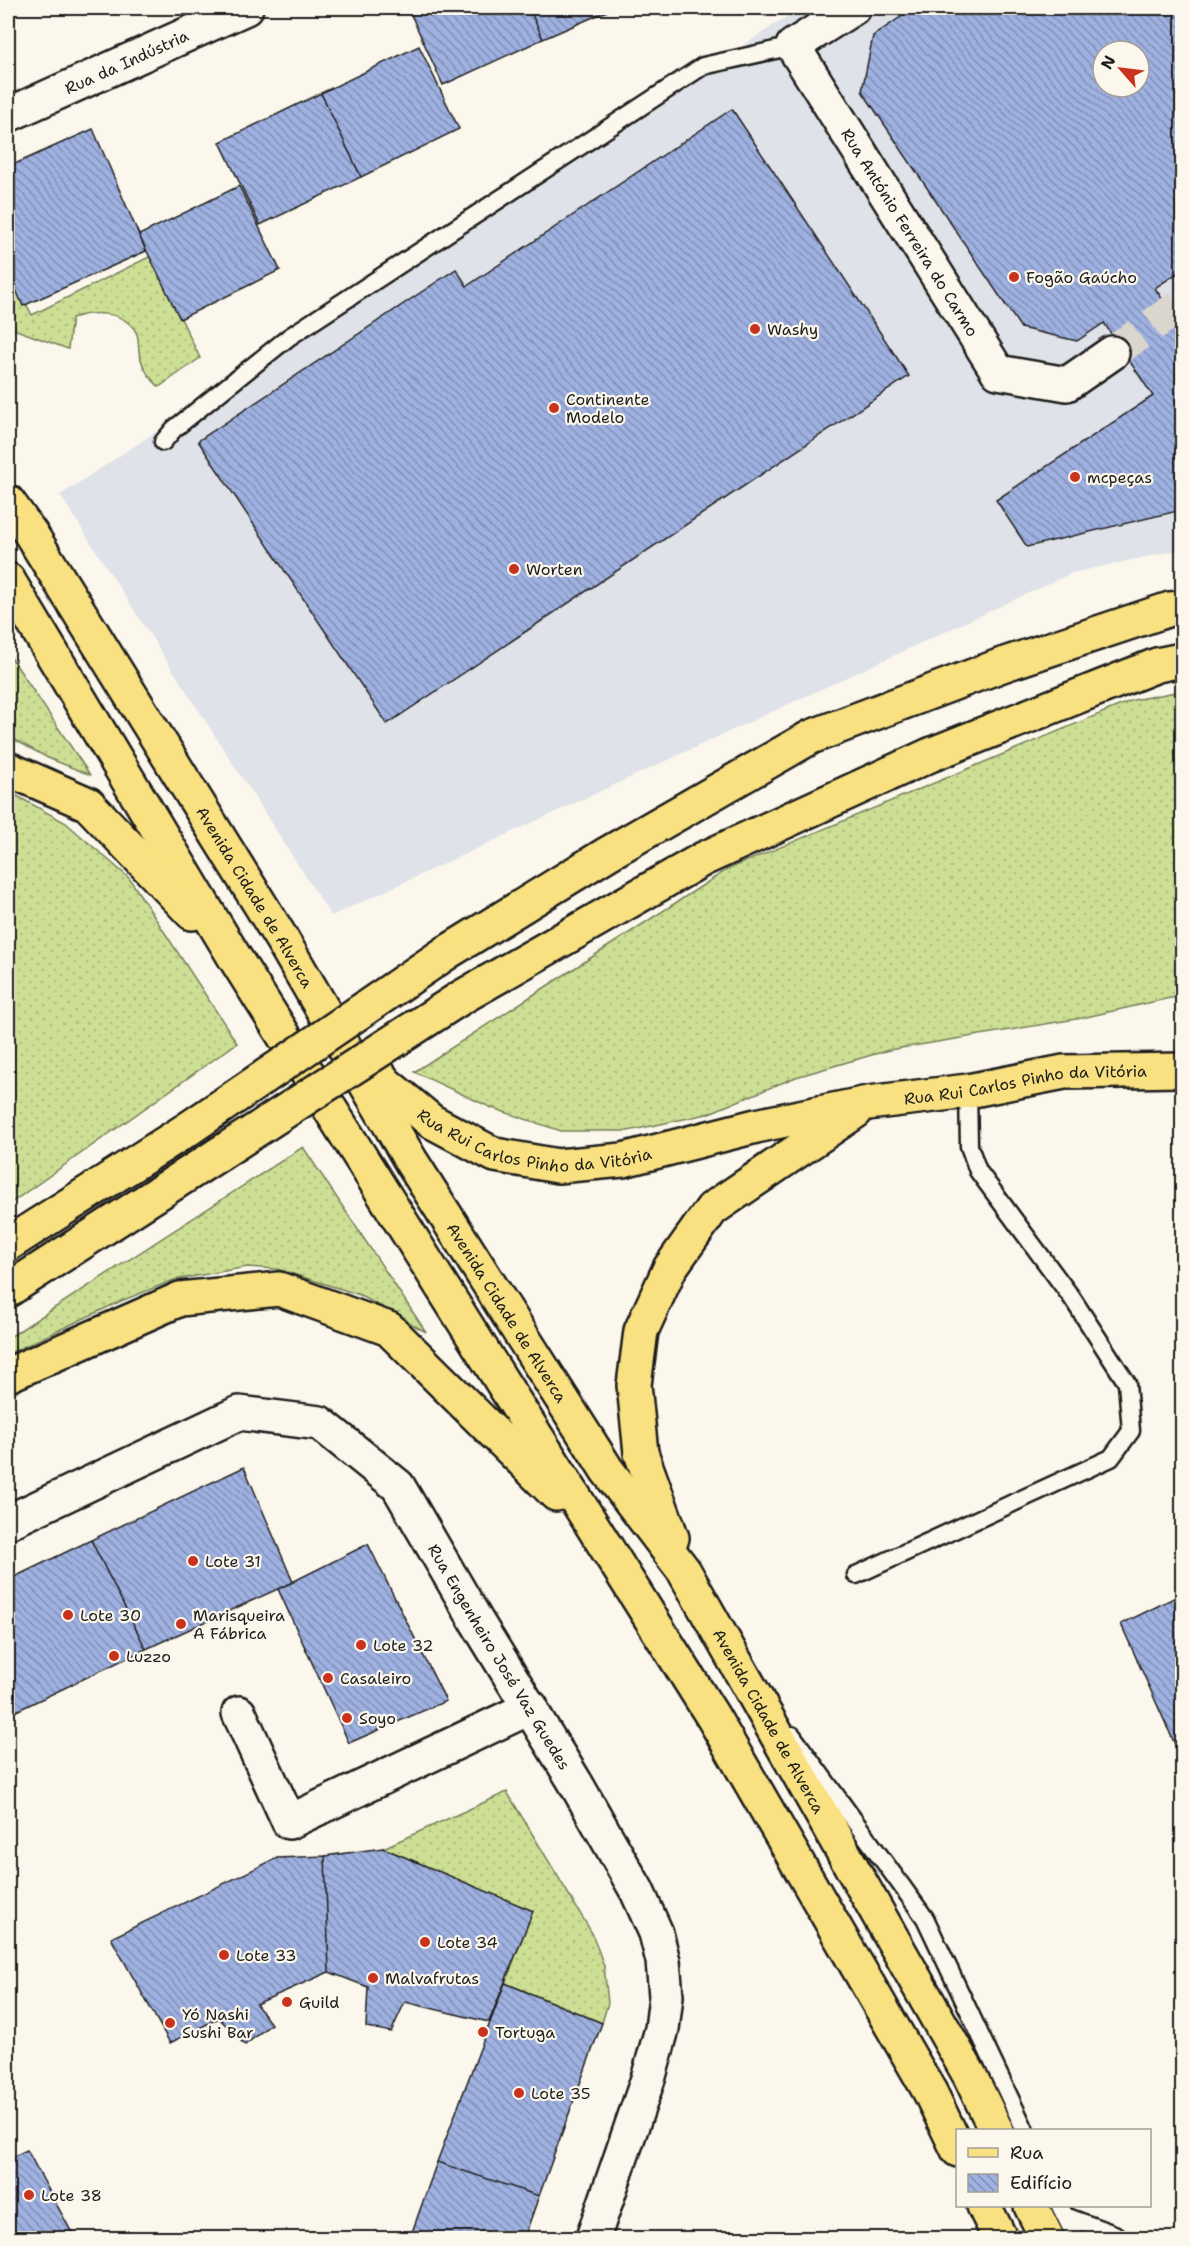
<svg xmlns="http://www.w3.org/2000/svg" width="1190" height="2246" font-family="'Shantell Sans',sans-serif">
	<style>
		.built { fill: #dfe2e8; fill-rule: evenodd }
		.grass { fill: url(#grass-dots); stroke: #747e58; stroke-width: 1.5 }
		.building { fill: url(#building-back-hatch); stroke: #1c1c1c; stroke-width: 1.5; fill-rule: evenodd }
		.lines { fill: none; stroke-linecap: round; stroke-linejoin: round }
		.street-tunnel { stroke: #dad6cd; stroke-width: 33; stroke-dasharray: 33 16; stroke-linecap: butt }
		.lane-casing { stroke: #1c1c1c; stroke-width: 21 }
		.street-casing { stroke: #1c1c1c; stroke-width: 38 }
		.primary-casing { stroke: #1c1c1c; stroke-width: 38 }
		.lane { stroke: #fbf7ec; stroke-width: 16 }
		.street { stroke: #fbf7ec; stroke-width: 33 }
		.primary { stroke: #f9e181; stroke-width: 33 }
		.primary-bridge-casing { stroke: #1c1c1c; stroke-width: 38; stroke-linecap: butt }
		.primary-bridge { stroke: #f9e181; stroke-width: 33 }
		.poi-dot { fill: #c8321e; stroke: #fbf7ec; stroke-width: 2 }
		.labels { text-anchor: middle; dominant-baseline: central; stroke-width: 4.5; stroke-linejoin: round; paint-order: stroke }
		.street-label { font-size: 16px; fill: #1c1c1c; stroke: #fbf7ec }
		.poi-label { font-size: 16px; fill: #1c1c1c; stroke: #fbf7ec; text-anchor: start }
	</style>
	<defs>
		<pattern id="grass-dots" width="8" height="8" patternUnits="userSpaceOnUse" patternTransform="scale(1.5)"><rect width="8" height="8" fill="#ccdf94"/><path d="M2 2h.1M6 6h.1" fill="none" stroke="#afbf7f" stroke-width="1.8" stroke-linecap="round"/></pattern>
		<pattern id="building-back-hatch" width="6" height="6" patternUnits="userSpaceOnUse" patternTransform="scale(1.5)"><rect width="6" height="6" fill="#9fb1e0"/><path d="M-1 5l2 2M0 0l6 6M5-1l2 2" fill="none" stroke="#818fb5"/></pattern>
	</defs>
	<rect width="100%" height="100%" fill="#fbf7ec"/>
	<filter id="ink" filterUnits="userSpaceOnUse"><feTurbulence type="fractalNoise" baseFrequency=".0167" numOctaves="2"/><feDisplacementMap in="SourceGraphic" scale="12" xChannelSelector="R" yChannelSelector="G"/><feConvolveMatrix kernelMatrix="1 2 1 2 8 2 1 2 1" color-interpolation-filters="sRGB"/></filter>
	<g filter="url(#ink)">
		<path class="built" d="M 800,8 L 1182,8 L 1182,549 L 1072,573 L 331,916 L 60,495 ZM 1103,51 L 1139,51 L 1139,87 L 1103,87 Z"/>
		<path class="grass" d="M 151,256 L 200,358 L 159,387 C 147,375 142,367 139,351 C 138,345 139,337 136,332 C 123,310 93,311 72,318 L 68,349 L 8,327 L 8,269 L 32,315 Z
			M 8,653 L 90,775 L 48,758 L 8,736 Z
			M 1182,691 L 1182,998 L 1170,998 L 1082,1018 L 889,1050 L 796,1077 L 707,1114 L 628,1131 L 561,1131 L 492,1108 L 414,1072 L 728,869 L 1133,700 Z
			M 8,791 L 66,823 L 129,878 L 237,1043 L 8,1205 Z
			M 303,1147 L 426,1332 L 360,1295 L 277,1269 L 247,1267 L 174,1280 L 121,1301 L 8,1354 L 8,1338 Z
			M 507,1792 L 592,1933 L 604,1966 L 608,2003 L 602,2023 L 505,1983 L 533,1911 L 383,1848 Z"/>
		<path class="building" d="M 408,8 L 529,8 L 543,39 L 443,85 Z
			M 529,8 L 614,8 L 543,39 Z
			M 914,8 L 1182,8 L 1182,270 L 1155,288 L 1182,329 L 1182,510 L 1027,547 L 996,500 L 1153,396 L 1104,323 L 1077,341 L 1021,328 L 862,91 L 873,36 ZM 1103,51 L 1139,51 L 1139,87 L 1103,87 Z
			M 419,46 L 459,129 L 361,177 L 321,93 Z
			M 321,93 L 361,177 L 260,225 L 220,142 Z
			M 732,109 L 909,376 L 387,724 L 198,441 L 456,269 L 467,286 Z
			M 93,129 L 146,251 L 23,306 L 8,271 L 8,167 Z
			M 239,186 L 280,270 L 180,319 L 139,235 Z
			M 244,1467 L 293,1582 L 146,1649 L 91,1540 Z
			M 91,1540 L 146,1649 L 8,1715 L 8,1580 Z
			M 368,1544 L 446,1701 L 349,1743 L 278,1589 Z
			M 1182,1594 L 1182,1760 L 1121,1624 Z
			M 383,1848 L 533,1911 L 489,2022 L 405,2002 L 391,2032 L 366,2027 L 368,1987 L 329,1972 L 325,1856 Z
			M 325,1856 L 329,1972 L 256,2004 L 271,2024 L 245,2045 L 219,2018 L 170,2043 L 111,1938 L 277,1858 Z
			M 505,1983 L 602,2023 L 539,2196 L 437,2162 Z
			M 27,2150 L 71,2231 L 89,2238 L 8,2238 L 8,2159 Z
			M 437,2162 L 539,2196 L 524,2238 L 410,2238 Z"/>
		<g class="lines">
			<path class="street-tunnel" d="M 1112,353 L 1182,304"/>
			<defs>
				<path id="lane" d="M 163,442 L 174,429 L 289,337 L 703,66 L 793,46
					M 856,1575 L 1111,1458 L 1131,1431 L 1127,1383 L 1072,1298 L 978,1171 L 969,1146 L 968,1091
					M 792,1735 L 925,1918 L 1025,2130
					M 1060,2206 L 1076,2238
					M 1065,2216 L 1117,2235"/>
				<g id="street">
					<path id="s1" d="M 853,8 L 793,46 L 998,372 L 1067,384 L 1112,353"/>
					<path id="s2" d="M 8,115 L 246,8"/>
					<path id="s3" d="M 8,1522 L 239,1413 L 320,1423 L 398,1486 L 477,1622 L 575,1782 L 637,1891 L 656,1933 L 663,1961 L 666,1996 L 662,2029 L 649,2076 L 593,2238"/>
					<path d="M 239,1713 L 289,1822 L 531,1707"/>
				</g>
				<g id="primary">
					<path id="s4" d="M 8,502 L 31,534 L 281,938 L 411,1161 L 607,1470 L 684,1571 L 970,2076 L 996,2130"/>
					<path d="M 8,580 L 235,958 L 713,1717 L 930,2092 L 958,2150"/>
					<path d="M 8,769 L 88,804 L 192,913"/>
					<path d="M 446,953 L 607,854 L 811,737 L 1002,665 L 1170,609 L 1182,608"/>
					<path d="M 462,997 L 703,859 L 930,755 L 1157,665 L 1182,660"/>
					<path id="s5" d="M 369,1061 L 385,1083 L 431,1121 L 495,1155 L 558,1166 L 623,1160 L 756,1126 L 868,1103 L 968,1091 L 1064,1072 L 1182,1070"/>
					<path d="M 8,1244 L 191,1127"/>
					<path d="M 8,1290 L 219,1154"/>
					<path d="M 8,1375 L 180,1299 L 279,1289 L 389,1329 L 556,1494"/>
					<path d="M 672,1538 L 641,1453 L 634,1385 L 641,1331 L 670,1268 L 712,1209 L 856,1111"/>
					<path d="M 984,2206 L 1000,2238"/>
					<path d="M 1031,2206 L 1047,2238"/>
				</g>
			</defs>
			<use href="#lane" class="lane-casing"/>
			<use href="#street" class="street-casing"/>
			<use href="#primary" class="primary-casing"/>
			<use href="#lane" class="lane"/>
			<use href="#street" class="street"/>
			<use href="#primary" class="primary"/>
			<defs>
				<path id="primary-bridge" d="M 191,1127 L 446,953
					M 219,1154 L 462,997"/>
			</defs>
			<use href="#primary-bridge" class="primary-bridge-casing"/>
			<use href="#primary-bridge" class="primary-bridge"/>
		</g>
	</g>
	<g class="poi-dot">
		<circle cx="1014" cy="277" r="6"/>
		<circle cx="755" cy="329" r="6"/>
		<circle cx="554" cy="408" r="6"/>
		<circle cx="1075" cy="477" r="6"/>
		<circle cx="514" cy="569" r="6"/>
		<circle cx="193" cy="1561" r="6"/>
		<circle cx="68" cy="1615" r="6"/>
		<circle cx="181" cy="1624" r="6"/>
		<circle cx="361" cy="1645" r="6"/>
		<circle cx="114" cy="1656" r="6"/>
		<circle cx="328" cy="1678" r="6"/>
		<circle cx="347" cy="1718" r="6"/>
		<circle cx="425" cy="1942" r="6"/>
		<circle cx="224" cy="1955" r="6"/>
		<circle cx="373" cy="1978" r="6"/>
		<circle cx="287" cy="2002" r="6"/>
		<circle cx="170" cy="2023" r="6"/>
		<circle cx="483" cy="2032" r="6"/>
		<circle cx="519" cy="2093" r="6"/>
		<circle cx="29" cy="2195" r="6"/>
	</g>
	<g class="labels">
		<g class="street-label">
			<text stroke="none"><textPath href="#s2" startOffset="130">Rua da Indústria</textPath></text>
			<text stroke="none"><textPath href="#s1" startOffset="291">Rua António Ferreira do Carmo</textPath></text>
			<text stroke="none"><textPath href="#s4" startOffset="466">Avenida Cidade de Alverca</textPath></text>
			<text stroke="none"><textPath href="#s5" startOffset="699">Rua Rui Carlos Pinho da Vitória</textPath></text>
			<text stroke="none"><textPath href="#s5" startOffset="195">Rua Rui Carlos Pinho da Vitória</textPath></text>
			<text stroke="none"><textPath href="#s4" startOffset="952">Avenida Cidade de Alverca</textPath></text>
			<text stroke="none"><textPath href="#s3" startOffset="636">Rua Engenheiro José Vaz Guedes</textPath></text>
			<text stroke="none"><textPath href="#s4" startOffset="1438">Avenida Cidade de Alverca</textPath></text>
		</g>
		<g class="poi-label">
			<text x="1026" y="277">Fogão Gaúcho</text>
			<text x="767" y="329">Washy</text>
			<text x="566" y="399">Continente<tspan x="566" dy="18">Modelo</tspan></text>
			<text x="1087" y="477">mcpeças</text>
			<text x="526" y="569">Worten</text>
			<text x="205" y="1561">Lote 31</text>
			<text x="80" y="1615">Lote 30</text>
			<text x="193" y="1615">Marisqueira<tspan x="193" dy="18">A Fábrica</tspan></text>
			<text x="373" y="1645">Lote 32</text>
			<text x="126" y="1656">Luzzo</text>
			<text x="340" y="1678">Casaleiro</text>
			<text x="359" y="1718">Soyo</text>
			<text x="437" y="1942">Lote 34</text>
			<text x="236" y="1955">Lote 33</text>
			<text x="385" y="1978">Malvafrutas</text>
			<text x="299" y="2002">Guild</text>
			<text x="182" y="2014">Yó Nashi<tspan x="182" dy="18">Sushi Bar</tspan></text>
			<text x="495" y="2032">Tortuga</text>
			<text x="531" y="2093">Lote 35</text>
			<text x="41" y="2195">Lote 38</text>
		</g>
	</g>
	<rect width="1190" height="2246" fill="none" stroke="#fbf7ec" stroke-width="30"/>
	<rect x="15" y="15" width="1160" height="2216" fill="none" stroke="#1c1c1c" stroke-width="2" filter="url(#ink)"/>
	<rect x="956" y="2129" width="195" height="78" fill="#fbf7ec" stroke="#a29f99" stroke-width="1.5"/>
	<rect x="968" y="2148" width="30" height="9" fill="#f9e181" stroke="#a29f99" stroke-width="1.5"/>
	<text x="1010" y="2159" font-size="18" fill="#1c1c1c">Rua</text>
	<rect x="968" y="2174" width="30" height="18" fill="url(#building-back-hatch)" stroke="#a29f99" stroke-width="1.5"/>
	<text x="1010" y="2189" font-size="18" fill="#1c1c1c">Edifício</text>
	<g transform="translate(1121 69) rotate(298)"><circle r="28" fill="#fbf7ec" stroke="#a29f99" stroke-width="1.5"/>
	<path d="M0-4.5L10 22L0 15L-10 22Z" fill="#c8321e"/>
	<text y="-9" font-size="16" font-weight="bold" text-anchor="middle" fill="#1c1c1c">N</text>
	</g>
</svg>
